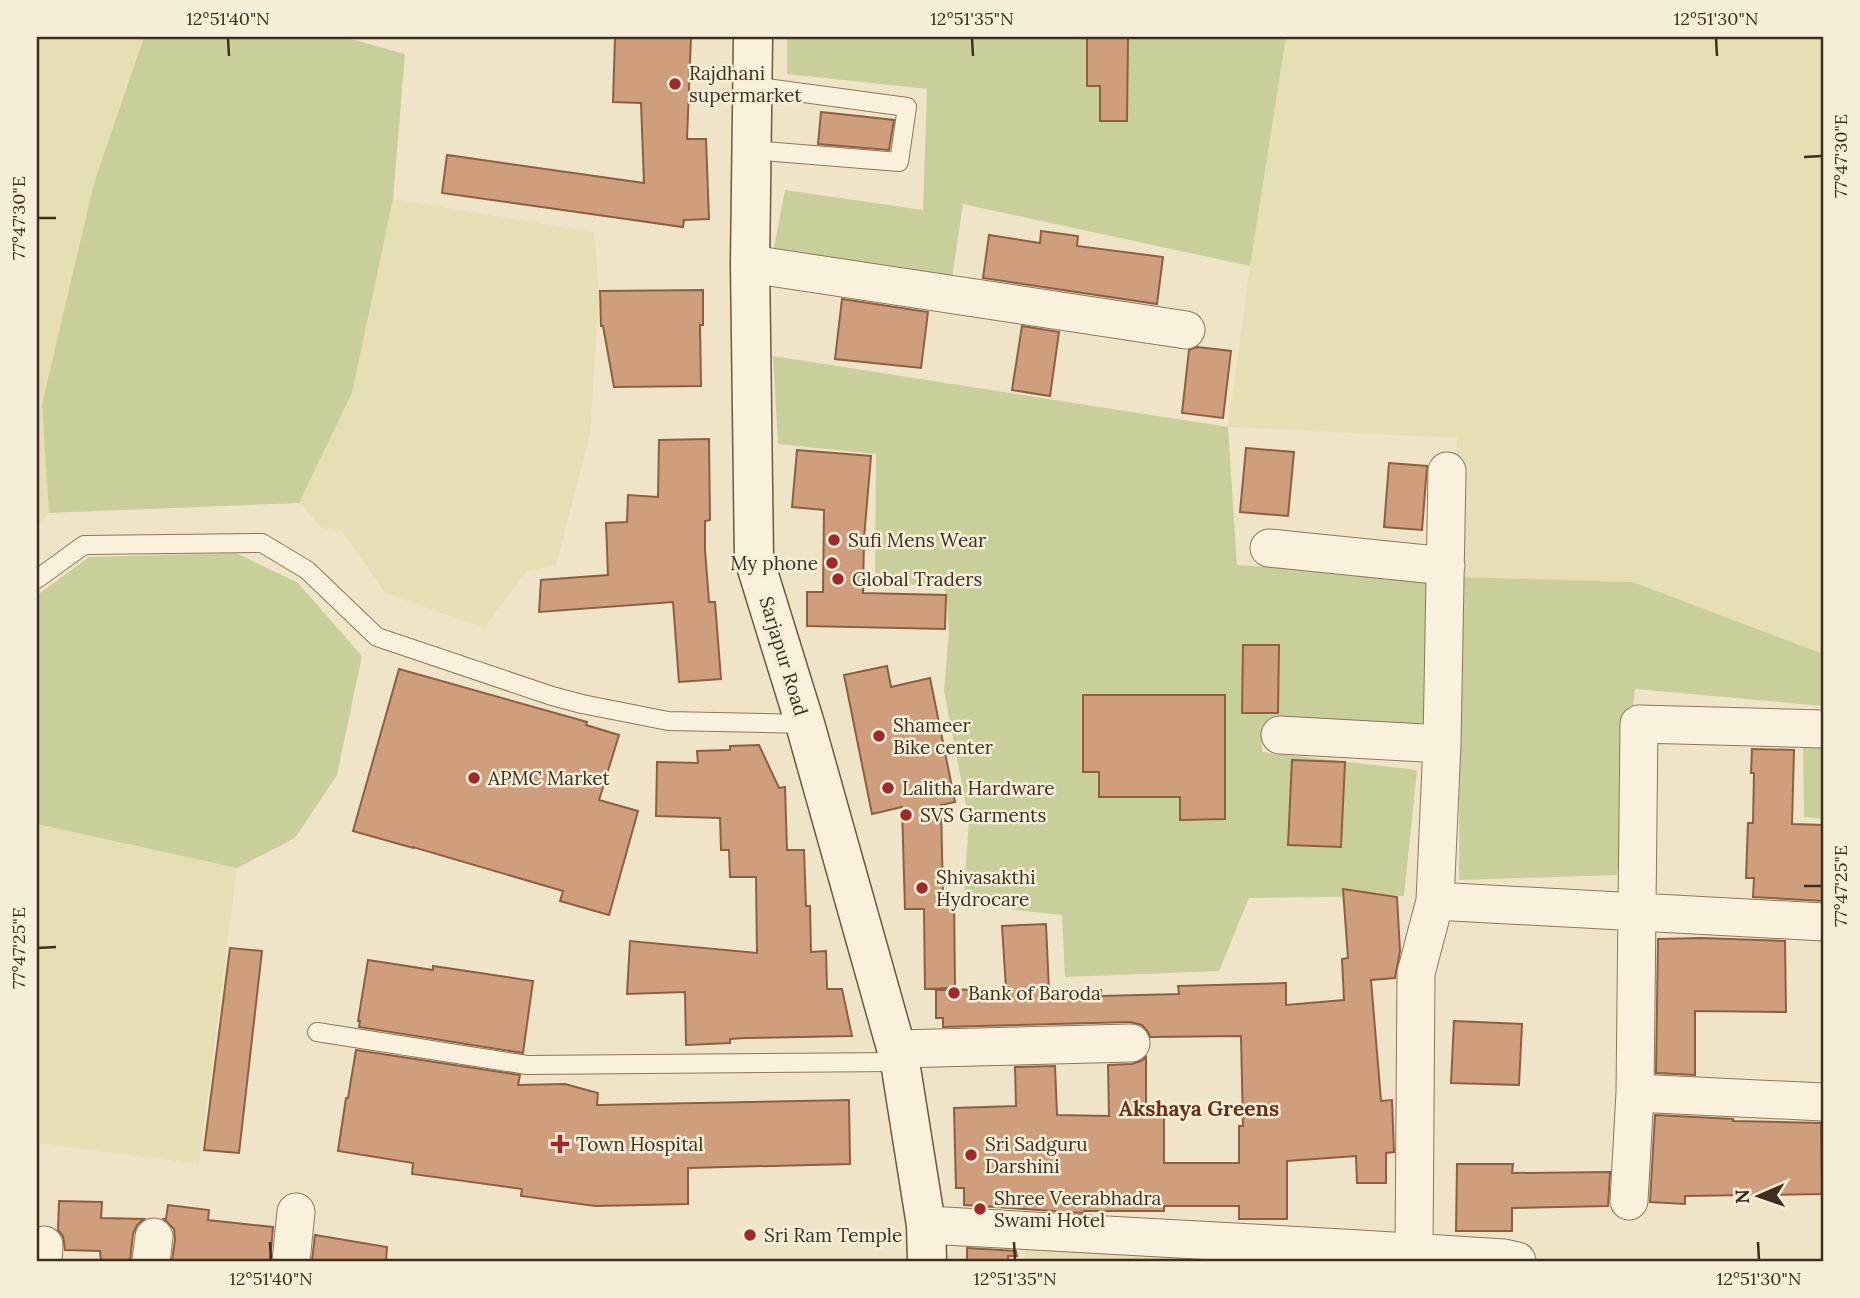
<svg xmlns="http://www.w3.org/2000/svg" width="1860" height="1298" font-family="Lora,serif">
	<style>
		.farmland { fill: #e6deb5 }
		.green { fill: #c9cf9b }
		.building { fill: #cf9f7d; stroke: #8d5f41; stroke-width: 2 }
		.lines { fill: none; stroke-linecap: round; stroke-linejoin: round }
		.lane-casing { stroke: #8d765c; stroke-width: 20 }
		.street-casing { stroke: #8d765c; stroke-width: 39 }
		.secondary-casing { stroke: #6f573f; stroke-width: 41 }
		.lane { stroke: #faf1dc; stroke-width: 18 }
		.street { stroke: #faf1dc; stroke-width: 37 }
		.secondary { stroke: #faf1dc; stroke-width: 38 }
		.ticks { fill: none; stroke: #3d2e20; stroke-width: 2.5 }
		.poi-dot { fill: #9e2a2b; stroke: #f7eed8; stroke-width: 2.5 }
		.labels { text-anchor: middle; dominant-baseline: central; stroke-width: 5; stroke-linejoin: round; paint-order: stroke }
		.poi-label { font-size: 19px; fill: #3d2e20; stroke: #f7eed8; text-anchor: start }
		.street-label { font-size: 19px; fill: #3d2e20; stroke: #f7eed8 }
		.neighbourhood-label { font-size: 21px; font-weight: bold; fill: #6b2e1e; stroke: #f7eed8 }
		.neatline { fill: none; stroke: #3d2e20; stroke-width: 2.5 }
		.ticks-label { font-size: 18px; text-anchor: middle; fill: #3d2e20 }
	</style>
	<rect width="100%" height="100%" fill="#f0e4c8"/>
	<path class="farmland" d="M 37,37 L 144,37 L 94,183 L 42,404 L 49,513 L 37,528 Z
		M 1286,37 L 1823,37 L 1823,654 L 1633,582 L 1460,577 L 1457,438 L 1228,427 L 1250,266 Z
		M 393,199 L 594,232 L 599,290 L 590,434 L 556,565 L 526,572 L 484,628 L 385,593 L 342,531 L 322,528 L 299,503 L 352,393 Z
		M 37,824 L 237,868 L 199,1164 L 37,1143 Z
		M 1026,1246 L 1244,1256 L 1244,1261 L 1024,1261 Z"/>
	<path class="green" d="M 144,37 L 343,37 L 405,54 L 393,199 L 352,393 L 299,503 L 49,513 L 42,404 L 94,183 Z
		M 787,37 L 1286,37 L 1250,266 L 963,204 L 952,278 L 773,253 L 785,190 L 923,210 L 927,89 L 787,74 Z
		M 773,356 L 1228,427 L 1237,565 L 1429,577 L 1426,727 L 1262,726 L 1262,752 L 1417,770 L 1404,896 L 1249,898 L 1219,971 L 1065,977 L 1062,915 L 963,904 L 969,821 L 944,691 L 949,631 L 945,587 L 875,582 L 876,454 L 778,444 Z
		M 236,553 L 298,583 L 362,656 L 337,775 L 295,838 L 237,868 L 37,824 L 37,595 L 89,557 Z
		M 1460,577 L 1633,582 L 1823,654 L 1823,706 L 1635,689 L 1617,875 L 1459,880 Z
		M 1823,745 L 1823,819 L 1804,817 L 1803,747 Z"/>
	<path class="building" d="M 615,37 L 691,37 L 687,139 L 706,139 L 709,219 L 684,220 L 683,227 L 442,193 L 447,155 L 644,183 L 641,103 L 613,102 Z
		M 1087,37 L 1128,37 L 1127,121 L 1100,121 L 1100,86 L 1087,86 Z
		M 821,112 L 894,120 L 889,150 L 818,144 Z
		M 1041,231 L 1078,236 L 1077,246 L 1163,257 L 1157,304 L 983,278 L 989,235 L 1040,243 Z
		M 703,290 L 703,325 L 700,325 L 701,386 L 614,387 L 603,326 L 601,326 L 600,291 Z
		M 842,299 L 928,312 L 921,368 L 835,359 Z
		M 1022,326 L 1059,332 L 1050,396 L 1012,390 Z
		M 1197,347 L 1231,351 L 1223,418 L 1182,413 L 1189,350 Z
		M 709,439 L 710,520 L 705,521 L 705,550 L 709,602 L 715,602 L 721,679 L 679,682 L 673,602 L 539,612 L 541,580 L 608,575 L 606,523 L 627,522 L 628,495 L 658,497 L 659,440 Z
		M 1246,448 L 1294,452 L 1288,516 L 1240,512 Z
		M 797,450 L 871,456 L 864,538 L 863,593 L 946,595 L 945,629 L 807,626 L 807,592 L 823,592 L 824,510 L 792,507 Z
		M 1389,463 L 1427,466 L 1422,530 L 1384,527 Z
		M 1243,645 L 1279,645 L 1278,713 L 1242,713 Z
		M 887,666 L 891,687 L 930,678 L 955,802 L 941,805 L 943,897 L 954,897 L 955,988 L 925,989 L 924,909 L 905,909 L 902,807 L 872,814 L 844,675 Z
		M 399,669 L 587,722 L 586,725 L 619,735 L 599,800 L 638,811 L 609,915 L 560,901 L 563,891 L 413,847 L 413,848 L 353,831 Z
		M 1083,695 L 1225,695 L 1225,819 L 1180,820 L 1180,797 L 1099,797 L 1099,772 L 1083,772 Z
		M 759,745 L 779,788 L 785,787 L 787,850 L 804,850 L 806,906 L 810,906 L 811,952 L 826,951 L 827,989 L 842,989 L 852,1036 L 745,1038 L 730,1039 L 730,1043 L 686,1045 L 685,992 L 627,994 L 630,941 L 757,953 L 756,877 L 730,877 L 729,850 L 721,850 L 720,818 L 656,816 L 657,762 L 698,763 L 697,751 L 730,750 L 730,746 Z
		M 1752,749 L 1794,750 L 1792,824 L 1823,825 L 1823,901 L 1753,897 L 1754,878 L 1746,878 L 1748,823 L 1753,823 L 1754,773 L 1751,773 Z
		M 1292,760 L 1345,762 L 1341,847 L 1288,845 Z
		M 1343,889 L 1397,897 L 1400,951 L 1395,978 L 1371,980 L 1381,1101 L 1392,1100 L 1394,1152 L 1386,1153 L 1386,1183 L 1357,1183 L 1356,1156 L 1287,1161 L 1287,1219 L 1239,1219 L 1239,1206 L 1164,1206 L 1164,1211 L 1084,1211 L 1084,1213 L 964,1205 L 964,1188 L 956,1188 L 954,1108 L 1016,1106 L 1015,1067 L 1055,1066 L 1057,1115 L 1109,1116 L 1108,1065 L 1132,1064 L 1141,1061 L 1146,1057 L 1146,1113 L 1164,1113 L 1164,1163 L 1239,1163 L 1239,1126 L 1243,1126 L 1241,1036 L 1150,1037 L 1148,1032 L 1142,1025 L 1130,1022 L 943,1027 L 943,1018 L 936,1018 L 936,990 L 1006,989 L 1002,926 L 1046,924 L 1049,991 L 1101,990 L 1101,996 L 1179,994 L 1178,986 L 1286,983 L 1286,1005 L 1344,1000 L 1342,959 L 1348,958 Z
		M 1701,938 L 1785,941 L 1786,1012 L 1695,1011 L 1695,1075 L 1656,1073 L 1658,939 Z
		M 230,948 L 262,951 L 239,1153 L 204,1150 Z
		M 368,960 L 433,970 L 433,966 L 533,981 L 523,1053 L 359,1027 L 360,1021 L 358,1021 Z
		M 1454,1021 L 1522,1024 L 1519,1085 L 1451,1083 Z
		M 356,1050 L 520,1075 L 518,1085 L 565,1084 L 598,1093 L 597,1105 L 849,1100 L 850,1164 L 688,1168 L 688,1204 L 595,1206 L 521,1196 L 522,1189 L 412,1174 L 413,1163 L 338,1151 L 346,1098 L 348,1098 Z
		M 1655,1115 L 1733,1119 L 1733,1121 L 1821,1123 L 1822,1194 L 1685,1196 L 1685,1204 L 1650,1202 Z
		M 1457,1164 L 1513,1164 L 1512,1173 L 1610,1172 L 1608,1206 L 1512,1208 L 1512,1231 L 1456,1231 Z
		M 59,1201 L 102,1202 L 101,1218 L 144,1219 L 137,1225 L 133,1234 L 130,1261 L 101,1261 L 100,1251 L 65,1250 L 63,1236 L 58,1230 Z
		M 168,1205 L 209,1210 L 208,1220 L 273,1227 L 270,1261 L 172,1261 L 175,1240 L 174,1229 L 164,1219 L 166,1219 Z
		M 315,1235 L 387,1247 L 386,1261 L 312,1261 Z
		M 967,1248 L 1016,1251 L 1017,1256 L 1008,1256 L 1008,1261 L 967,1261 Z"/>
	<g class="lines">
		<defs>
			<path id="lane" d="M 751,150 L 899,162 L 907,107 L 752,86
				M 37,579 L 84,545 L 262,543 L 307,570 L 377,637 L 552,696 L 582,704 L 668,721 L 805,724
				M 317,1032 L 527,1065 L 900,1062"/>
			<path id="street" d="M 750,264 L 1186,330
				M 1269,548 L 1446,566
				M 1280,735 L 1442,744
				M 1435,901 L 1823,922
				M 896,1049 L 1131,1043
				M 1635,1093 L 1823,1102
				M 1629,1201 L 1635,1093 L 1639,724 L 1823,729
				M 926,1225 L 1360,1249 L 1504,1258 L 1517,1261
				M 1414,1252 L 1416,973 L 1435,901 L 1442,744 L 1447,471
				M 43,1261 L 44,1245
				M 151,1261 L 154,1237
				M 291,1261 L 296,1212"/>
			<path id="secondary" d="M 753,37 L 750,264 L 754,559 L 805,724 L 900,1062 L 926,1225 L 927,1261"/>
		</defs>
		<use href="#lane" class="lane-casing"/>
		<use href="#street" class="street-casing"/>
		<use href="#secondary" class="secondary-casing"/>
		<use href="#lane" class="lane"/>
		<use href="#street" class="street"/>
		<use href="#secondary" class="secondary"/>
	</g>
	<path class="ticks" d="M 228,38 L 229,56M 972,38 L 973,56M 1716,38 L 1717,56M 1804,157 L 1822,156M 38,218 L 56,218M 1804,886 L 1822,886M 38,948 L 56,947M 270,1242 L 271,1260M 1014,1242 L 1015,1260M 1758,1242 L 1759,1260"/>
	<g class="poi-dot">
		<circle cx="675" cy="84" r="7"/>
		<circle cx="834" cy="540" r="7"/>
		<circle cx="832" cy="563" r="7"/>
		<circle cx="838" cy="579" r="7"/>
		<circle cx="879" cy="736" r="7"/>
		<circle cx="474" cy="778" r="7"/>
		<circle cx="888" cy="788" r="7"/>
		<circle cx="906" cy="815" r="7"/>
		<circle cx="922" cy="888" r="7"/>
		<circle cx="954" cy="993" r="7"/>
		<path d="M556.5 1133.5h7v7h7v7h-7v7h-7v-7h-7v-7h7z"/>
		<circle cx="971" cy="1155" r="7"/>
		<circle cx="980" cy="1209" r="7"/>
		<circle cx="750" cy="1235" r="7"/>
	</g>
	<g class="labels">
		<g class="poi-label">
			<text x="689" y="73">Rajdhani<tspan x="689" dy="22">supermarket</tspan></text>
			<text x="848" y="540">Sufi Mens Wear</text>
			<text x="818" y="563" text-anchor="end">My phone</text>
			<text x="852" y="579">Global Traders</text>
			<text x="893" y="725">Shameer<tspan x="893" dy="22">Bike center</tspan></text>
			<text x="488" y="778">APMC Market</text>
			<text x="902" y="788">Lalitha Hardware</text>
			<text x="920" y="815">SVS Garments</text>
			<text x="936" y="877">Shivasakthi<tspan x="936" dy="22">Hydrocare</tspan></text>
			<text x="968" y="993">Bank of Baroda</text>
			<text x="576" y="1144">Town Hospital</text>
			<text x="985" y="1144">Sri Sadguru<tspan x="985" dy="22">Darshini</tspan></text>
			<text x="994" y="1198">Shree Veerabhadra<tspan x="994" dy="22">Swami Hotel</tspan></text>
			<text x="764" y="1235">Sri Ram Temple</text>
		</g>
		<g class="street-label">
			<text transform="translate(784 656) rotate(73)">Sarjapur Road</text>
		</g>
		<g class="neighbourhood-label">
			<text x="1199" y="1108">Akshaya Greens</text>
		</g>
	</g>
	<rect width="1860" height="1298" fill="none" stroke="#f7eed8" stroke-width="77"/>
	<g transform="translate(1759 1196) rotate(268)" stroke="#f7eed8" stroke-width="5" paint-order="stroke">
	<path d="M0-5L12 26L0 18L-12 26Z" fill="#3d2e20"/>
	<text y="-10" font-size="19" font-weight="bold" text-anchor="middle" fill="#3d2e20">N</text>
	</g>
	<rect x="38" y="38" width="1784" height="1222" class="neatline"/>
	<g class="ticks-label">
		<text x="228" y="25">12°51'40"N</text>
		<text x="972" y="25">12°51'35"N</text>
		<text x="1716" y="25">12°51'30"N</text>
		<text transform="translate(1841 156) rotate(-90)" y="6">77°47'30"E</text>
		<text transform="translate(19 218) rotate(-90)" y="6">77°47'30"E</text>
		<text transform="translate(1841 886) rotate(-90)" y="6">77°47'25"E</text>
		<text transform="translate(19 948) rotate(-90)" y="6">77°47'25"E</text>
		<text x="271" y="1285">12°51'40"N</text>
		<text x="1015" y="1285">12°51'35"N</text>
		<text x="1759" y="1285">12°51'30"N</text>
	</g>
</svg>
